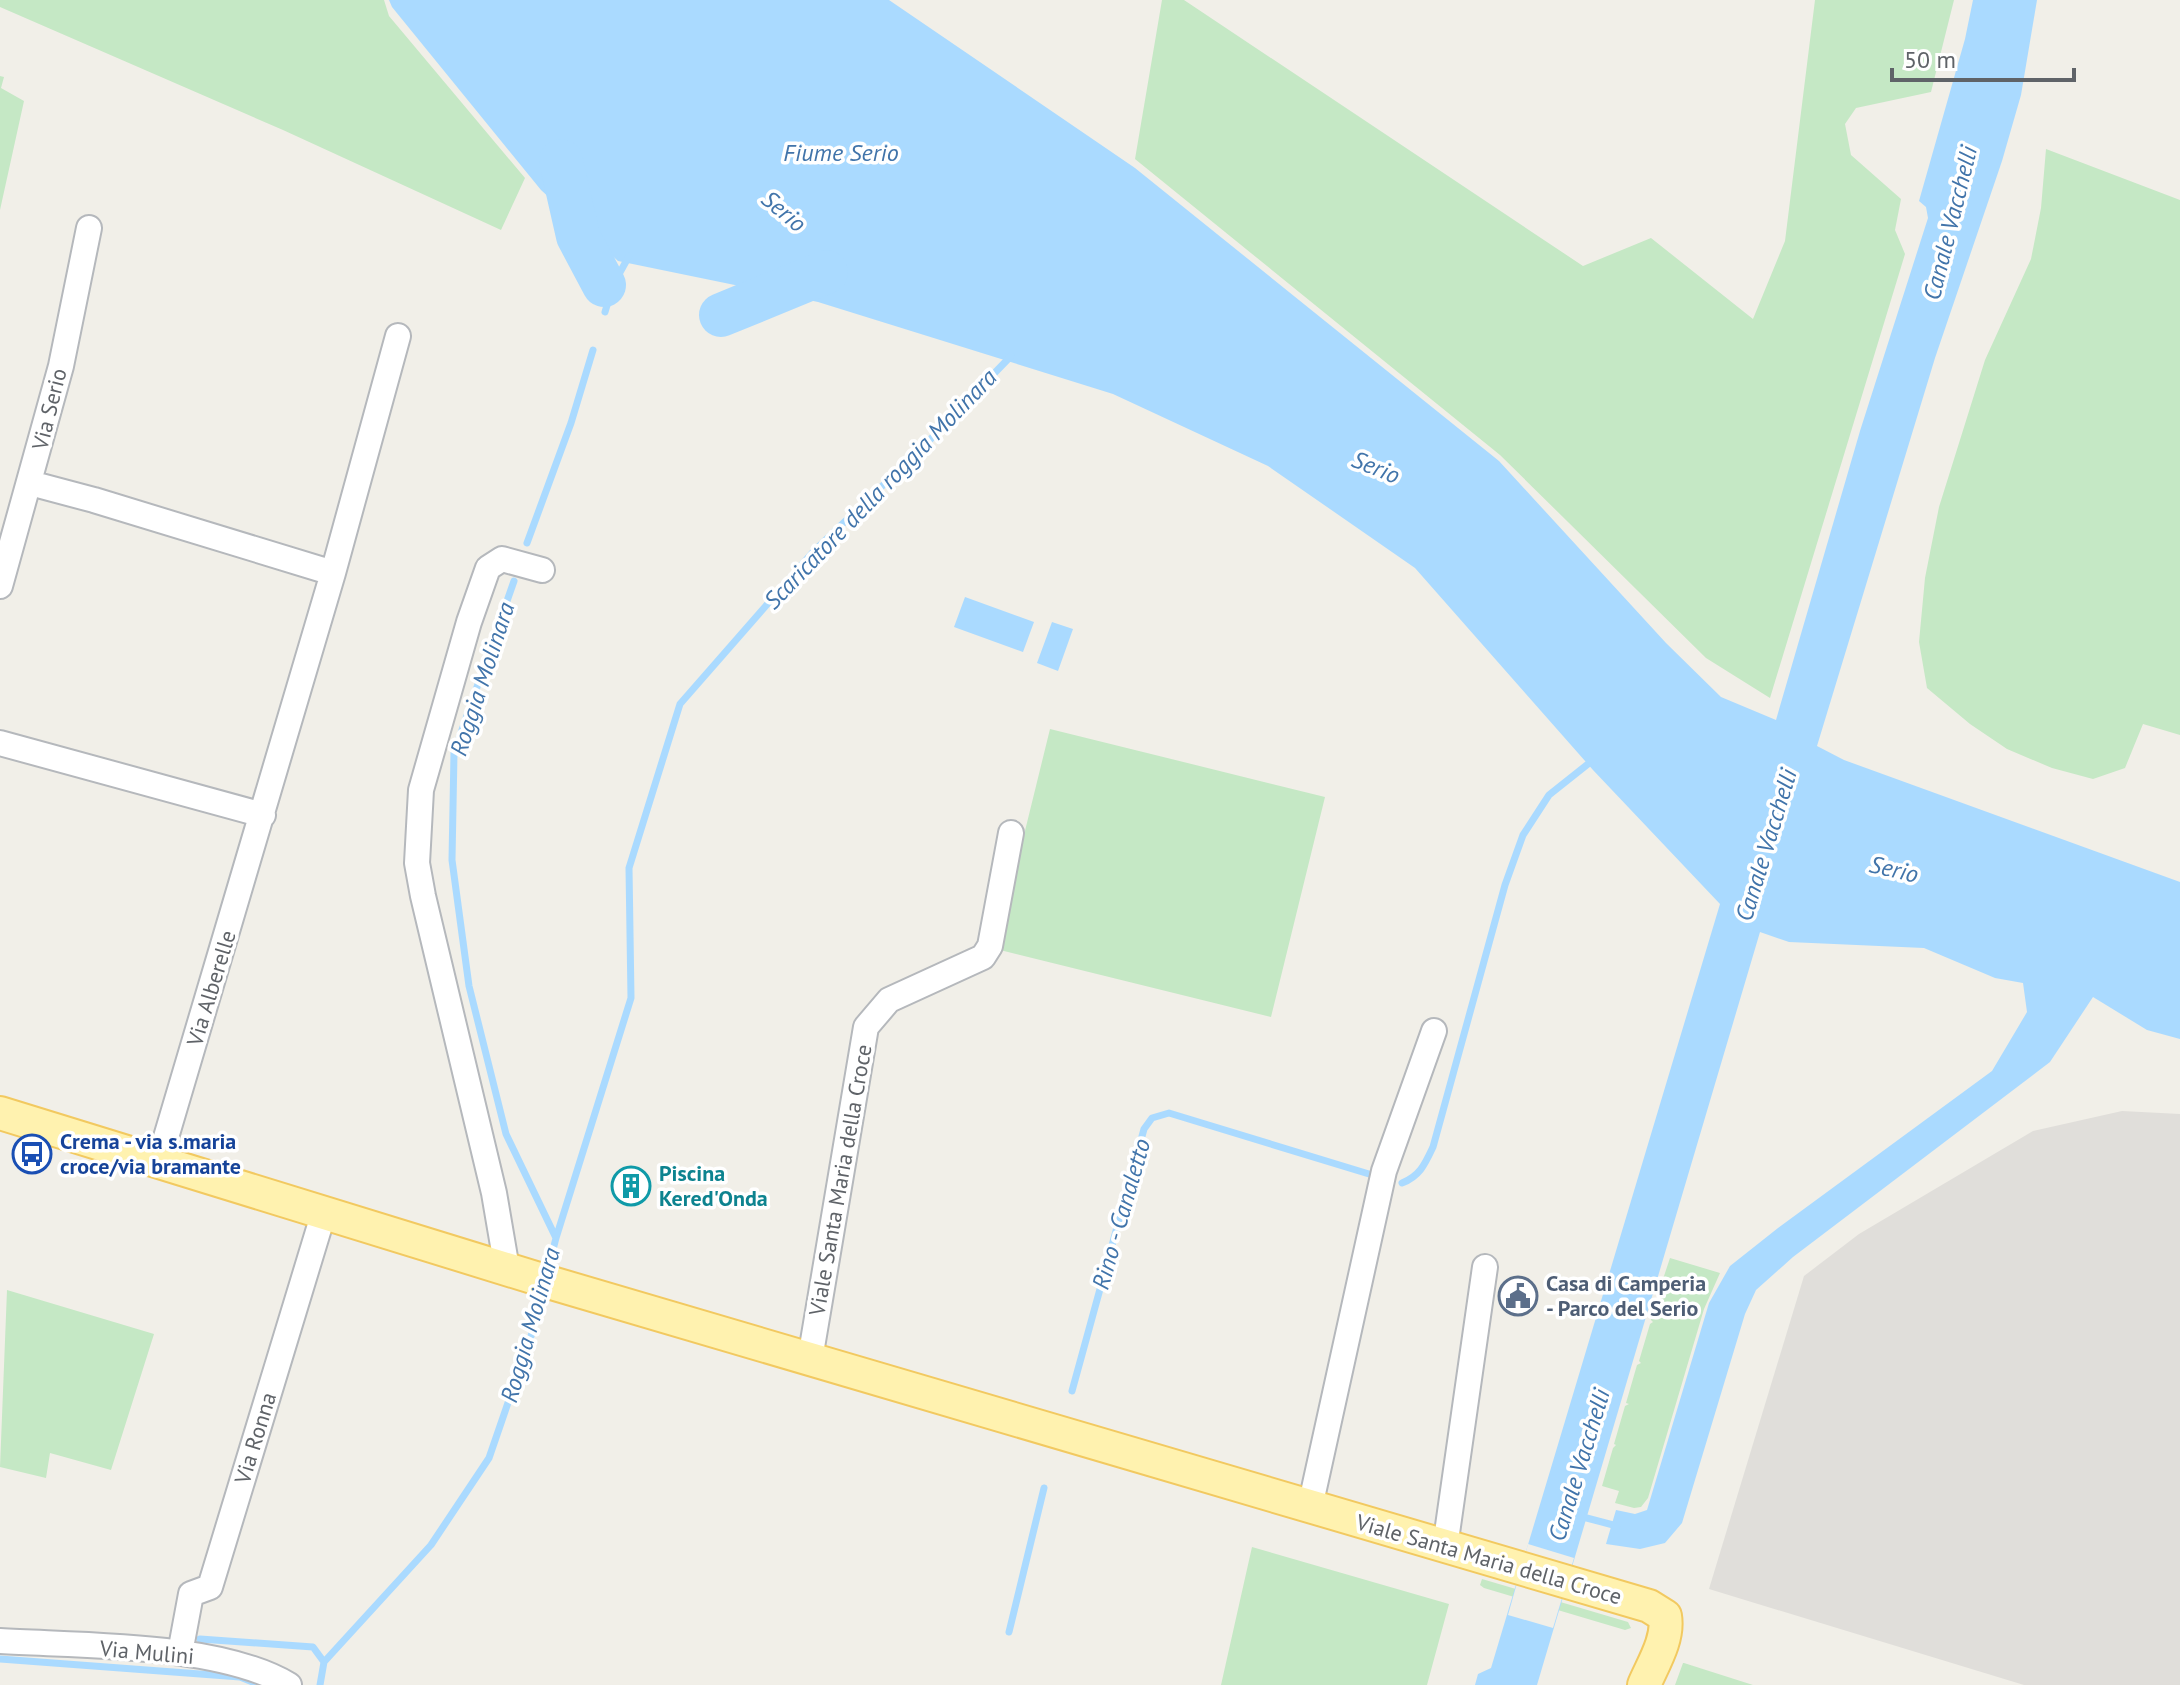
<svg xmlns="http://www.w3.org/2000/svg" width="2180" height="1685" font-family="'PT Sans',sans-serif">
	<style>
		.industrial { fill: #e0deda }
		.green { fill: #c5e8c5 }
		.water { fill: #aadaff }
		.pier { fill: #f1efe8 }
		.lines { fill: none; stroke-linecap: round; stroke-linejoin: round }
		.stream { stroke: #aadaff; stroke-width: 7 }
		.river { stroke: #aadaff; stroke-width: 44 }
		.minor-casing { stroke: #b5b8bc; stroke-width: 28 }
		.major-casing { stroke: #f2c960; stroke-width: 36 }
		.minor { stroke: #fff; stroke-width: 24 }
		.major { stroke: #fff2af; stroke-width: 32 }
		.labels { text-anchor: middle; dominant-baseline: central; stroke-width: 7; stroke-linejoin: round; paint-order: stroke }
		.street-label { font-size: 22px; fill: #5f6368; stroke: #fff }
		.transit-label { font-size: 22px; font-weight: bold; fill: #164399; stroke: #fff; text-anchor: start }
		.culture-label { font-size: 22px; font-weight: bold; fill: #0d838f; stroke: #fff; text-anchor: start }
		.service-label { font-size: 22px; font-weight: bold; fill: #4e5e75; stroke: #fff; text-anchor: start }
		.water-label { font-size: 24px; font-style: italic; fill: #4174aa; stroke: #fff }
	</style>
	<rect width="100%" height="100%" fill="#f1efe8"/>
	<path class="industrial" d="M 2122,1111 L 2180,1114 L 2180,1685 L 2024,1685 L 1709,1589 L 1804,1276 L 1859,1234 L 2033,1131 Z"/>
	<path class="green" d="M 0,0 L 384,0 L 389,16 L 525,178 L 501,230 L 283,130 L 0,7 Z
		M 1162,0 L 1184,0 L 1583,266 L 1651,238 L 1753,319 L 1785,241 L 1815,0 L 1954,0 L 1931,92 L 1856,108 L 1845,124 L 1851,155 L 1901,199 L 1895,230 L 1905,254 L 1770,698 L 1706,658 L 1500,455 L 1135,159 Z
		M 0,76 L 4,77 L 1,88 L 24,101 L 0,210 Z
		M 2046,149 L 2180,200 L 2180,735 L 2143,724 L 2125,768 L 2093,779 L 2052,768 L 2007,749 L 1970,724 L 1927,688 L 1919,642 L 1925,578 L 1939,507 L 1985,360 L 2031,259 L 2041,208 Z
		M 1050,729 L 1325,797 L 1271,1017 L 996,949 Z
		M 1670,1258 L 1720,1273 L 1704,1309 L 1648,1498 L 1641,1507 L 1634,1508 L 1615,1503 L 1619,1491 L 1602,1486 L 1613,1448 L 1616,1445 L 1614,1444 L 1625,1406 L 1629,1404 L 1626,1403 L 1637,1365 L 1641,1363 L 1639,1361 L 1650,1324 L 1653,1322 L 1651,1320 L 1662,1284 L 1666,1284 L 1667,1280 L 1663,1279 Z
		M 7,1290 L 154,1334 L 111,1470 L 50,1453 L 46,1478 L 0,1467 Z
		M 1252,1547 L 1449,1604 L 1427,1685 L 1221,1685 Z
		M 1482,1579 L 1628,1622 L 1631,1628 L 1625,1630 L 1484,1588 L 1480,1585 Z
		M 1683,1663 L 1684,1663 L 1753,1685 L 1675,1685 Z"/>
	<path class="water" d="M 389,0 L 889,0 L 1135,168 L 1499,461 L 1666,643 L 1721,697 L 1776,720 L 1860,431 L 1928,218 L 1926,207 L 1919,201 L 1965,39 L 1973,0 L 2037,0 L 2021,95 L 2002,161 L 1935,358 L 1817,746 L 1844,760 L 2180,882 L 2180,1039 L 2147,1030 L 2093,997 L 2050,1062 L 1793,1257 L 1756,1290 L 1745,1314 L 1682,1523 L 1665,1543 L 1640,1549 L 1606,1544 L 1616,1510 L 1635,1514 L 1647,1510 L 1709,1303 L 1730,1266 L 1778,1228 L 1992,1071 L 2027,1012 L 2023,983 L 1995,978 L 1924,948 L 1789,942 L 1760,932 L 1537,1685 L 1475,1685 L 1478,1674 L 1491,1668 L 1720,904 L 1593,770 L 1415,568 L 1268,466 L 1113,394 L 818,302 L 618,261 L 541,190 L 392,7 Z
		M 965,597 L 1034,622 L 1023,652 L 954,627 Z
		M 1052,622 L 1073,629 L 1058,671 L 1037,663 Z"/>
	<path class="pier" d="M 1528,1544 L 1574,1558 L 1553,1628 L 1508,1615 Z"/>
	<g class="lines">
		<path class="stream" d="M 605,312 L 613,285 L 629,256
			M 527,543 L 571,423 L 593,350
			M 514,581 L 454,753 L 452,860 L 469,986 L 506,1134 L 556,1238 L 547,1273
			M 1402,1183 C 1420,1176 1425,1164 1433,1147 L 1505,885 L 1523,835 L 1549,795 L 1588,764
			M 556,1238 L 631,998 L 629,868 L 680,704 L 813,552 L 922,448 L 1011,356
			M 1072,1391 L 1144,1129 L 1152,1118 L 1169,1113 L 1369,1174
			M 1579,1516 L 1617,1526
			M 1009,1632 L 1044,1488
			M 200,1639 L 313,1647 L 324,1662 L 431,1545 L 489,1458 L 532,1333 L 543,1289
			M 0,1659 L 240,1677 L 260,1685
			M 320,1685 L 324,1662"/>
		<path class="river" d="M 561,161 L 578,236 L 604,285
			M 721,315 L 826,272"/>
		<defs>
			<path id="minor" d="M 30,483 L 94,500 L 333,573
				M 0,586 L 61,366 L 89,228
				M 0,743 L 263,815
				M 159,1161 L 333,573 L 398,336
				M 507,1269 L 494,1193 L 423,896 L 417,863 L 421,790 L 469,622 L 488,568 L 502,559 L 542,570
				M 810,1359 L 866,1027 L 889,1000 L 983,957 L 990,946 L 1011,833
				M 1310,1507 L 1384,1171 L 1434,1031
				M 1445,1547 L 1485,1267
				M 0,1641 C 82,1646 219,1643 289,1685
				M 180,1653 L 191,1594 L 210,1587 L 324,1212"/>
			<path id="major" d="M 0,1113 L 555,1284 L 1649,1606 L 1665,1616 C 1669,1639 1653,1664 1644,1685"/>
		</defs>
		<use href="#minor" class="minor-casing"/>
		<use href="#major" class="major-casing"/>
		<use href="#minor" class="minor"/>
		<use href="#major" class="major"/>
	</g>
	<defs>
		<symbol id="bus-ring" viewBox="-11 -11 22 22"><circle r="9.5" fill="#fff" stroke="#1a4fb4" stroke-width="1.5"/><path d="M-5-6H5V4H4V6H2V4H-2V6H-4V4H-5ZM-3.5-4V0h7V-4ZM-3.5 1.2v1.5H-2V1.2ZM2 1.2v1.5H3.5V1.2Z" fill="#1a4fb4"/></symbol>
		<symbol id="building-ring" viewBox="-11 -11 22 22"><circle r="9.5" fill="#fff" stroke="#0f9aa8" stroke-width="1.5"/><path d="M-4-6H4V6H1V3H-1V6H-4ZM-2.5-4.3h1.7v1.8h-1.7ZM.8-4.3h1.7v1.8H.8ZM-2.5-1h1.7V.8h-1.7ZM.8-1h1.7V.8H.8Z" fill="#0f9aa8"/></symbol>
		<symbol id="civic-ring" viewBox="-11 -11 22 22"><circle r="9.5" fill="#fff" stroke="#5c6f8a" stroke-width="1.5"/><path d="M-.6-6.5H3V-4.5H.6V-3L4-1V1h2V6H-6V1h2V-1L-.6-3ZM-1.2 2.5V6h2.4V2.5Z" fill="#5c6f8a"/></symbol>
	</defs>
	<g fill-rule="evenodd">
		<use href="#bus-ring" x="10" y="1132" width="44" height="44"/>
		<use href="#building-ring" x="609" y="1164" width="44" height="44"/>
		<use href="#civic-ring" x="1496" y="1274" width="44" height="44"/>
	</g>
	<g class="labels">
		<g class="street-label">
			<text transform="translate(49 409) rotate(-76)">Via Serio</text>
			<text transform="translate(211 988) rotate(-73)">Via Alberelle</text>
			<text transform="translate(840 1180) rotate(-80)">Viale Santa Maria della Croce</text>
			<text transform="translate(255 1438) rotate(-73)">Via Ronna</text>
			<text transform="translate(1489 1559) rotate(16)">Viale Santa Maria della Croce</text>
			<text transform="translate(147 1652) rotate(5)">Via Mulini</text>
		</g>
		<g class="transit-label">
			<text x="60" y="1141">Crema - via s.maria<tspan x="60" dy="25">croce/via bramante</tspan></text>
		</g>
		<g class="culture-label">
			<text x="659" y="1173">Piscina<tspan x="659" dy="25">Kered'Onda</tspan></text>
		</g>
		<g class="service-label">
			<text x="1546" y="1283">Casa di Camperia<tspan x="1546" dy="25">- Parco del Serio</tspan></text>
		</g>
		<g class="water-label">
			<text x="841" y="152">Fiume Serio</text>
			<text transform="translate(784 211) rotate(40)">Serio</text>
			<text transform="translate(1950 223) rotate(-76)">Canale Vacchelli</text>
			<text transform="translate(1376 467) rotate(22)">Serio</text>
			<text transform="translate(880 489) rotate(-46)">Scaricatore della roggia Molinara</text>
			<text transform="translate(482 679) rotate(-72)">Roggia Molinara</text>
			<text transform="translate(1766 845) rotate(-73)">Canale Vacchelli</text>
			<text transform="translate(1894 869) rotate(13)">Serio</text>
			<text transform="translate(1121 1214) rotate(-74)">Rino - Canaletto</text>
			<text transform="translate(530 1325) rotate(-74)">Roggia Molinara</text>
			<text transform="translate(1579 1465) rotate(-73)">Canale Vacchelli</text>
		</g>
	</g>
	<path d="M1892 68v12h182v-12" fill="none" stroke="#5f6368" stroke-width="4"/>
	<text x="1904" y="68" font-size="24" fill="#5f6368" stroke="#ffffff" stroke-width="6" paint-order="stroke">50 m</text>
</svg>
